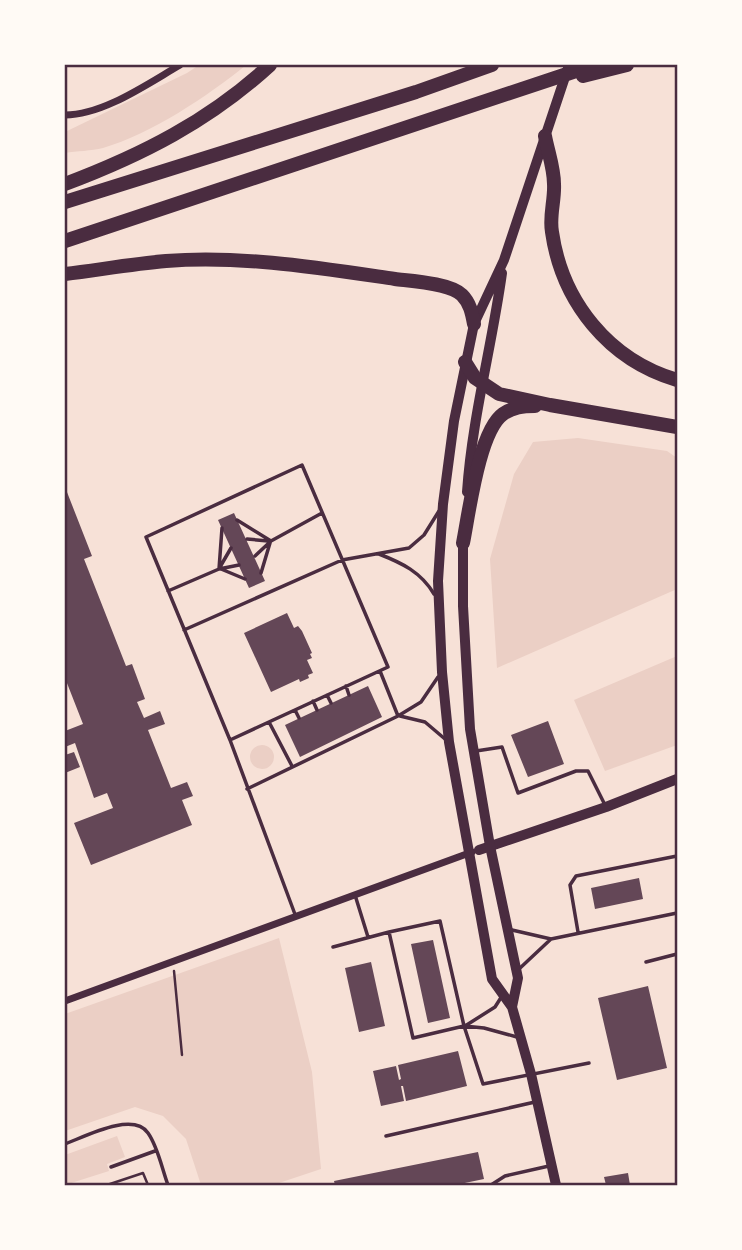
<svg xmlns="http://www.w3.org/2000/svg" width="742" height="1250" font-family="'Public Sans',sans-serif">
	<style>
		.green { fill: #ebcfc5 }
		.building { fill: #644757 }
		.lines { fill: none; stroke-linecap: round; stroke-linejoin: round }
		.path { stroke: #4a2c40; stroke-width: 2.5 }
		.service { stroke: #4a2c40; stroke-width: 3.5 }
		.minor { stroke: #4a2c40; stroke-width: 7 }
		.tertiary { stroke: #4a2c40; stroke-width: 10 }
		.secondary { stroke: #4a2c40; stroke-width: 10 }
		.motorway { stroke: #4a2c40; stroke-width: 14 }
		.neatline { fill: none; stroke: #4a2c40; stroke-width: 2.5 }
	</style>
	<rect width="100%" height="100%" fill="#f7e1d7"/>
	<path class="green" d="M 199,65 L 246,65 C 208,96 151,134 103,148 C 91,151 77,151 65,153 L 65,132 L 187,73 Z
		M 578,438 L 667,451 L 677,458 L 677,589 L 497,668 L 490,559 L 514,474 L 533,442 Z
		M 677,656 L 677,745 L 605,771 L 574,700 Z
		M250 757a12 12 0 1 1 24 0a12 12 0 1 1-24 0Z
		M 279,938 L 312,1072 L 321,1169 L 273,1185 L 201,1185 L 186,1139 L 163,1116 L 135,1107 L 65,1131 L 65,1014 Z
		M 117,1136 L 125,1157 L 107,1164 L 109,1171 L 65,1185 L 65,1155 Z"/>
	<path class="building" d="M 65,487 L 92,556 L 84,559 L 126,666 L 132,664 L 145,699 L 137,702 L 144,718 L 160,711 L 165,724 L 148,730 L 171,788 L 187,782 L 193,796 L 182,800 L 192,825 L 91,865 L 74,823 L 113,808 L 107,793 L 94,798 L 75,743 L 65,747 L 65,731 L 83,724 L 65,678 Z
		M 234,513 L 265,581 L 249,588 L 218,520 Z
		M 287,613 L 294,628 L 298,626 L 302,631 L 312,653 L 310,654 L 312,658 L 307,660 L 313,673 L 308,675 L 309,678 L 300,682 L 299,679 L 271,692 L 244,633 Z
		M 368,686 L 382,717 L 300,757 L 285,725 Z
		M 548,721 L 564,764 L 528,777 L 511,735 Z
		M 74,752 L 80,767 L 65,773 L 65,755 Z
		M 639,878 L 643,899 L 595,909 L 591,888 Z
		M 433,940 L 450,1018 L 428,1023 L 411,944 Z
		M 371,962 L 385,1026 L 359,1032 L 345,968 Z
		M 648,986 L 667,1068 L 617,1080 L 598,998 Z
		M 458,1051 L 467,1086 L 406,1101 L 403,1086 L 401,1086 L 404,1101 L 381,1106 L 373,1071 L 396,1066 L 399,1080 L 401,1079 L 398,1065 Z
		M 478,1152 L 484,1179 L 455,1185 L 335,1185 L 334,1181 Z
		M 628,1173 L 630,1185 L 606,1185 L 604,1177 Z"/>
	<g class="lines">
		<path class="path" d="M 174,971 L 182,1055
			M 107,1185 L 143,1173 L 148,1185"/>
		<path class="service" d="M 237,520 L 271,541
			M 247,539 L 268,541
			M 379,554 C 402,563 421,572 434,594
			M 255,556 L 271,541 L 322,513
			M 220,567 L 231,548
			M 219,569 L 222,528
			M 221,569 L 245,579
			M 261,573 L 270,543
			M 168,591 L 219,569 L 239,565
			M 184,630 L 342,560 L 409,548 L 424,535 L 439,511
			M 380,671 L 398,716
			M 346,686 L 349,695
			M 327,695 L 331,703
			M 313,701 L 317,710
			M 295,710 L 299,718
			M 400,716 L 425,722 L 445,739
			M 269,722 L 292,766
			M 230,740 L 388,667 L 302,465 L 146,537 L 230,740 L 296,917
			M 476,751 L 502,747 L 518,793 L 576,771 L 588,771 L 605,805
			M 247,789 L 398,716 L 421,702 L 438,677
			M 355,895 L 368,937
			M 440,921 L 464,1026 L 413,1038 L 389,932 Z
			M 512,930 L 551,939 L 677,913
			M 578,932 L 570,885 L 576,876 L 677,856
			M 333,947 L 389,932
			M 646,962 L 677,954
			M 519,969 L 551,939
			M 464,1026 L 483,1084 L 589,1063
			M 464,1026 L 484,1028 L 517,1037
			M 465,1026 L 495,1007 L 502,996
			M 386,1136 L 535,1102
			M 65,1144 C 84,1137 133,1111 148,1133 C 158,1147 162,1169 168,1185
			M 111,1167 L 155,1151
			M 491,1185 L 505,1176 L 549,1166"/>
		<path class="minor" d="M 65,115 C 103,115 147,84 180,65
			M 65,1001 L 472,852"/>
		<path class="tertiary" d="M 479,850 L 606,807 L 677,779"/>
		<path class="secondary" d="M 467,492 C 472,418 492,346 502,273
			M 463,536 L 463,606 L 470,729 L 490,846 L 518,978 L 512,1007
			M 556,1185 L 531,1074 L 512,1007 L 492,979 L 449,742 L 442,672 L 438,581 L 443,504 L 454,421 L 474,324 L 504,260 L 569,65"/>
		<path class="motorway" d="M 583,76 L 627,65
			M 545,136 C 548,152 554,168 554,184 C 555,200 549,216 552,232 C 562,302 609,360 677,380
			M 65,184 C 142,155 209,121 270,65
			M 65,202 L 416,92 L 492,65
			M 65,241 L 594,65
			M 65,274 C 98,270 132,264 166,261 C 242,255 320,268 395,279 C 411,281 450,283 462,295 C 470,303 472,313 474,324
			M 465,362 L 475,378 L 499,394 L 550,405 L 677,427
			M 463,543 C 469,513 479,431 503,414 C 513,407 523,406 535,406"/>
	</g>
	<rect width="742" height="1250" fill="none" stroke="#fffaf5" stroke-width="133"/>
	<rect x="66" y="66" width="610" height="1118" class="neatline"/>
</svg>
